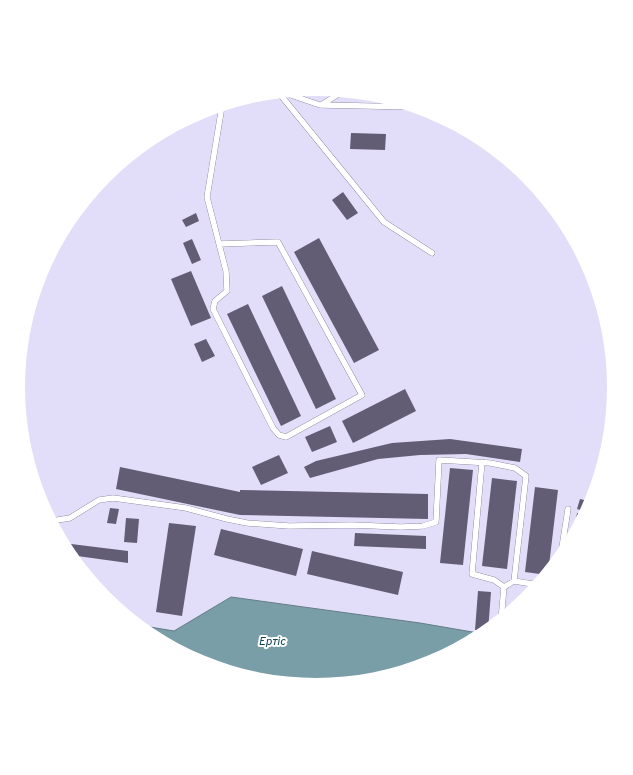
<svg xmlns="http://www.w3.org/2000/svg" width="633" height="775" font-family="Overpass,sans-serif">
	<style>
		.water { fill: #799ea8; stroke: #637d87 }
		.building { fill: #625d75 }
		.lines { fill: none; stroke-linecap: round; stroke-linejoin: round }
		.service-casing { stroke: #68637b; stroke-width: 6 }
		.service { stroke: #fff; stroke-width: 5.5 }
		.labels { text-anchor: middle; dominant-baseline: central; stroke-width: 4; stroke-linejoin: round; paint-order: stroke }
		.water-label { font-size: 12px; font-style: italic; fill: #104653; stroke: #fff }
	</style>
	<rect width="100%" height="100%" fill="#e2ddf8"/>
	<path class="water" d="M 231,597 L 420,623 L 484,634 L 431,663 L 375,680 L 316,686 L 258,680 L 202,663 L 150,636 L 138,625 L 174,631 Z"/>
	<path class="building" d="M 351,133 L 386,134 L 385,150 L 350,149 Z
		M 343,192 L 358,213 L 347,220 L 332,200 Z
		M 196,213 L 199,221 L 186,227 L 182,220 Z
		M 319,238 L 379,350 L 354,363 L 294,252 Z
		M 192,239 L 201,260 L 192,264 L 183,243 Z
		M 191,271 L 211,318 L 191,326 L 171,279 Z
		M 282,286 L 336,399 L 316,409 L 262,296 Z
		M 248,304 L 301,416 L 281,426 L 227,314 Z
		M 206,339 L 215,356 L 202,362 L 194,344 Z
		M 405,389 L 416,411 L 353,443 L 342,421 Z
		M 330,426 L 337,442 L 312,452 L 305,437 Z
		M 450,439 L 522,449 L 520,462 L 466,454 L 420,455 L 378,459 L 310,478 L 304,467 L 316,461 L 392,443 Z
		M 279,455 L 288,473 L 261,485 L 252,467 Z
		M 120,467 L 240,492 L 240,490 L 428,494 L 428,519 L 240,515 L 116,489 Z
		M 450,468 L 473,470 L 463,565 L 440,563 Z
		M 492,478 L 517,481 L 507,569 L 482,566 Z
		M 535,487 L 558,490 L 548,574 L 547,575 L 525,572 Z
		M 580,499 L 592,502 L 587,512 L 577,509 Z
		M 110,508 L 119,509 L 116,524 L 107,523 Z
		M 577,513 L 585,515 L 574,536 Z
		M 126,518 L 139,519 L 137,543 L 124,542 Z
		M 169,523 L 196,526 L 182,616 L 156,612 Z
		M 221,529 L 303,549 L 296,576 L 214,555 Z
		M 355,533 L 426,536 L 426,549 L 354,546 Z
		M 63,543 L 128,551 L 128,563 L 70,555 Z
		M 312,551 L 403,572 L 398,595 L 307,574 Z
		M 478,591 L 491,592 L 488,631 L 475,630 Z
		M 523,595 L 530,596 L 522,603 Z"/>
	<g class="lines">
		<defs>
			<path id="service" d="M 282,92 L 320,105 L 414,107
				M 279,93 L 384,222 L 432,253
				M 321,105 L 342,92
				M 219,244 L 278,242 L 362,395 L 286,437 L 279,435 L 273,428 L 213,309 L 215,301 L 227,291 L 226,271 L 207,197 L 222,106
				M 482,462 L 472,574 L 494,580 L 504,587
				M 51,521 L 70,518 L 99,500 L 113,498 L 186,508 L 227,519 L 247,523 L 289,526 L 352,525 L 401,527 L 423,526 L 436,522 L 439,460 L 490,463 L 515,468 L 526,476 L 514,581 L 504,587 L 501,620
				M 560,560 L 568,509
				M 514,581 L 539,585"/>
		</defs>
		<use href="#service" class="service-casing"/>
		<use href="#service" class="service"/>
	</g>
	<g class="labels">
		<g class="water-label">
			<text x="272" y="642">Ертіс</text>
		</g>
	</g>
	<path d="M0 0H633V775H0ZM25 387a291 291 0 1 1 582 0a291 291 0 1 1-582 0Z" fill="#fff" fill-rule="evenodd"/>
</svg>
